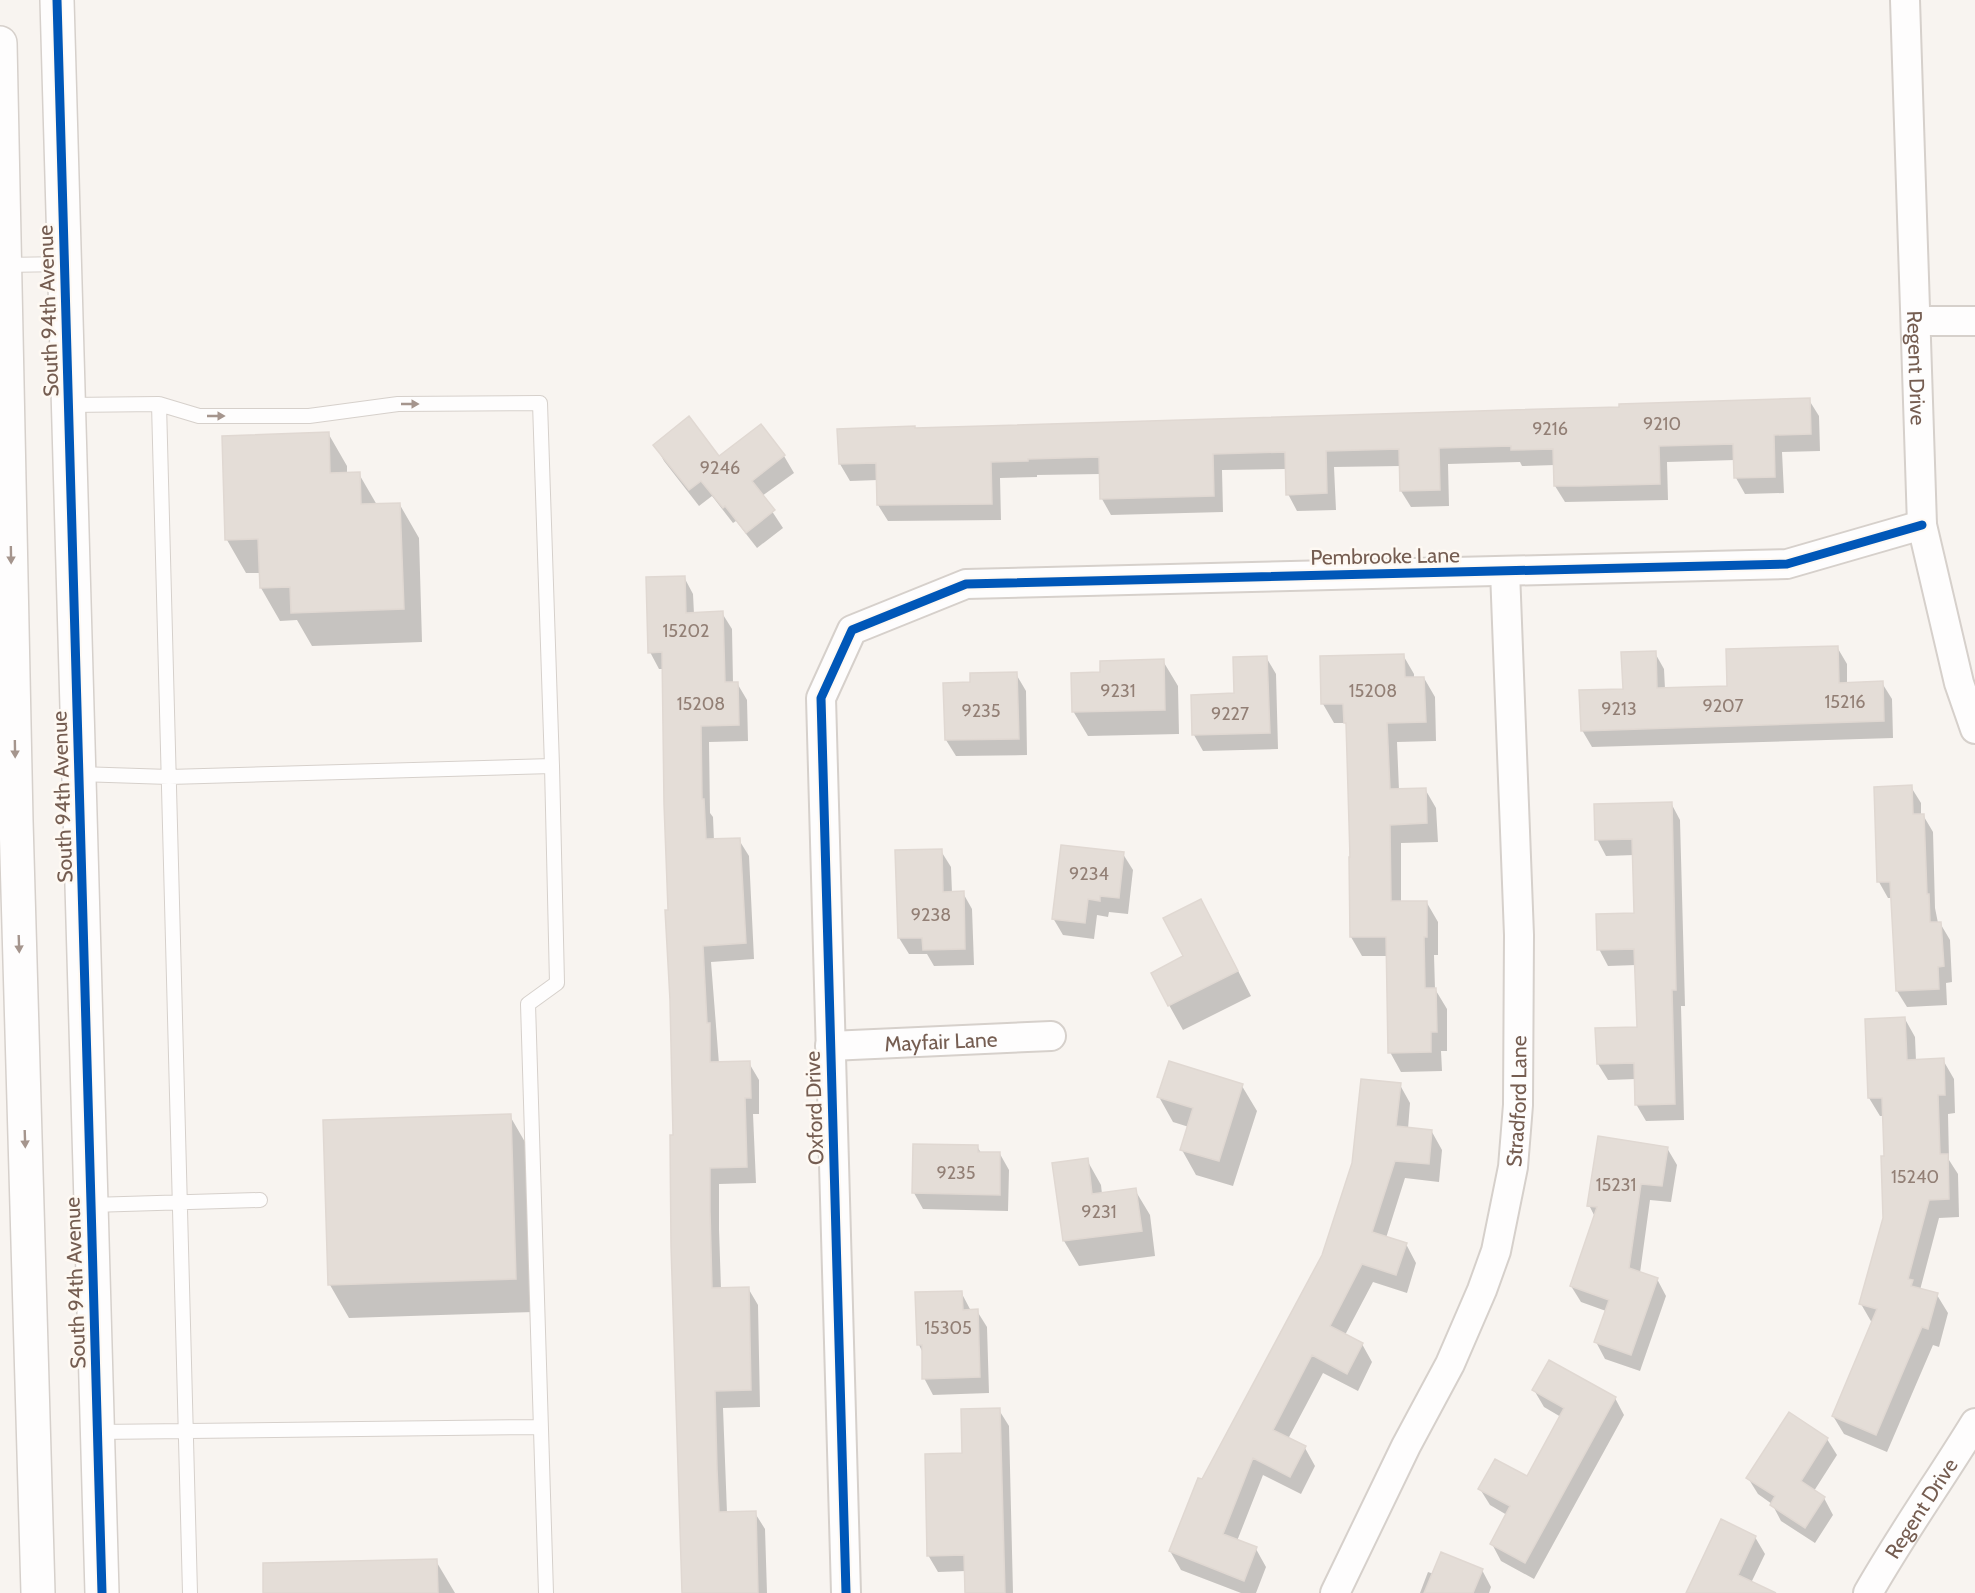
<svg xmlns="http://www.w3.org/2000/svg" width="1975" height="1593" font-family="Cabin,sans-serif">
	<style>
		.shadow { fill: #0003 }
		.building { fill: #e4ddd7; stroke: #e0d8d2; stroke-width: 1.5 }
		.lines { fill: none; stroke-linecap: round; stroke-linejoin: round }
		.service-casing { stroke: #d6d0cb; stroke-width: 16 }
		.minor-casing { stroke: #d6d0cb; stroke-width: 32 }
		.tertiary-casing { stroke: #d6d0cb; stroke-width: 36 }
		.service { stroke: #fefdfd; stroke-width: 14 }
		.minor { stroke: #fefdfd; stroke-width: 28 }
		.tertiary { stroke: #fefdfd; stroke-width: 33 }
		.cycleway-casing { stroke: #fef9f3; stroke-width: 13 }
		.cycleway { stroke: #0057b8; stroke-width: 9 }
		.oneway { fill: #a5958d }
		.labels { text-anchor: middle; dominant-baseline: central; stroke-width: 5; stroke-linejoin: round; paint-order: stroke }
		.number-label { font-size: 18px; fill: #927f75 }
		.street-label { font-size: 21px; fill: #755d51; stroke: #fef9f3 }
	</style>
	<rect width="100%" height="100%" fill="#f8f4f0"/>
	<path class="shadow" d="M 1809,400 L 1819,416 L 1820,451 L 1782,452 L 1784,493 L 1745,494 L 1736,478 L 1735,460 L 1667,462 L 1668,500 L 1565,502 L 1555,486 L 1555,465 L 1522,466 L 1520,462 L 1448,464 L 1449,506 L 1411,507 L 1401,491 L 1401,466 L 1334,467 L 1336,510 L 1297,511 L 1288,494 L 1287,469 L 1222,470 L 1223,512 L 1111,515 L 1102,499 L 1101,474 L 1037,475 L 1037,477 L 1000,478 L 1001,520 L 888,521 L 878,505 L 878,480 L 850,481 L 840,464 L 839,430 L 915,430 L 1510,412 Z
		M 760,426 L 784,456 L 794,473 L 762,496 L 783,528 L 757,548 L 736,521 L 733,523 L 712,496 L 699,506 L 664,461 L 655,445 L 719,458 Z
		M 328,433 L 347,466 L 347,474 L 359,474 L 377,505 L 400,505 L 419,538 L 422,642 L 312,646 L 297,620 L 280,621 L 261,588 L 261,573 L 246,573 L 227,540 L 223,437 Z
		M 684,577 L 693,594 L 694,614 L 722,613 L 732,629 L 733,683 L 737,683 L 747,700 L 748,741 L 709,742 L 710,813 L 713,817 L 714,841 L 739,840 L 749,856 L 754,959 L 711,962 L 719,1064 L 749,1063 L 759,1080 L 759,1114 L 753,1114 L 756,1183 L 719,1184 L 719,1229 L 721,1289 L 748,1288 L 758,1305 L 760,1407 L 723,1408 L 727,1513 L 755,1513 L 765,1529 L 767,1593 L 682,1593 L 675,1136 L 663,669 L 659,669 L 650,652 Z
		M 1837,647 L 1847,664 L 1847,684 L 1882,683 L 1892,699 L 1893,738 L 1592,747 L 1582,730 L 1624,690 L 1655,653 L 1664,669 L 1665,689 L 1729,687 Z
		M 1403,655 L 1414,674 L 1414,678 L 1424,678 L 1435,697 L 1436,741 L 1397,742 L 1399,790 L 1425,789 L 1436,808 L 1438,842 L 1401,843 L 1401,903 L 1427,903 L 1438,922 L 1438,955 L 1434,955 L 1435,989 L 1447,1009 L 1447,1051 L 1441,1051 L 1442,1071 L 1401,1072 L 1390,1052 L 1388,956 L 1362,956 L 1351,937 L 1348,727 L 1345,723 L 1334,723 L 1323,704 Z
		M 1266,657 L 1276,674 L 1278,749 L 1203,751 L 1194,735 L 1236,695 Z
		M 1163,661 L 1178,686 L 1179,734 L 1088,736 L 1073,711 L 1101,674 Z
		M 1016,674 L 1026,691 L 1027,755 L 956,756 L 946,740 L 972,683 Z
		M 1911,787 L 1921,803 L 1921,815 L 1923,815 L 1933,832 L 1935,908 L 1938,923 L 1940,923 L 1950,940 L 1952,982 L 1946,983 L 1947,1005 L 1907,1007 L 1897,991 L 1892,898 L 1888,898 L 1879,882 Z
		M 1671,803 L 1680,820 L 1685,1006 L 1681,1006 L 1684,1120 L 1646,1121 L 1636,1104 L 1636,1079 L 1608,1080 L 1598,1064 L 1638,1029 L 1636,965 L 1608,966 L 1599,949 L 1635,915 L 1634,855 L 1606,856 L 1597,839 Z
		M 941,851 L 951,867 L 952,893 L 963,893 L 972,909 L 974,965 L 934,966 L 927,954 L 909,954 L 899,938 Z
		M 1123,854 L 1133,870 L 1128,914 L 1109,912 L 1108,917 L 1097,915 L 1094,939 L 1063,935 L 1053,918 Z
		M 1215,926 L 1251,996 L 1183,1030 L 1169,1005 L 1185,957 Z
		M 1905,1019 L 1915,1037 L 1916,1061 L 1943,1060 L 1954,1079 L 1955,1113 L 1948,1114 L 1949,1160 L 1958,1174 L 1959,1217 L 1939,1218 L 1920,1290 L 1937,1295 L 1948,1313 L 1939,1347 L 1933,1345 L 1887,1452 L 1844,1434 L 1833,1416 L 1872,1323 L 1861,1304 L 1884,1218 L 1885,1157 L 1884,1116 L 1880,1116 L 1869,1098 Z
		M 1400,1085 L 1410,1103 L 1408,1129 L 1432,1132 L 1442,1150 L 1439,1182 L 1405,1178 L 1386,1238 L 1406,1244 L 1416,1263 L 1407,1293 L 1373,1282 L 1345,1335 L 1362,1344 L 1372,1362 L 1358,1391 L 1323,1373 L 1288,1439 L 1305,1448 L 1315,1466 L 1301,1494 L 1263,1475 L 1237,1541 L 1256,1549 L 1266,1567 L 1256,1593 L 1241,1593 L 1181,1570 L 1170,1551 L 1203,1481 L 1324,1256 Z
		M 1242,1086 L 1257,1111 L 1233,1186 L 1196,1175 L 1182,1150 L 1189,1127 L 1173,1122 L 1159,1097 Z
		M 510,1116 L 529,1149 L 534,1312 L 349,1318 L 330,1285 Z
		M 977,1146 L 981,1153 L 1000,1154 L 1009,1170 L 1008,1211 L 923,1209 L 914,1193 Z
		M 1667,1148 L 1677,1165 L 1671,1202 L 1650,1200 L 1640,1273 L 1657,1279 L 1666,1296 L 1640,1371 L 1605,1359 L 1596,1342 L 1606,1311 L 1581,1302 L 1571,1286 L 1595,1217 L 1589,1205 Z
		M 1087,1160 L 1101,1185 L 1102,1194 L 1135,1190 L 1150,1215 L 1155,1256 L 1079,1266 L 1064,1241 L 1054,1164 Z
		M 961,1292 L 971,1311 L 977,1311 L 987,1327 L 989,1393 L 933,1395 L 924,1378 L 923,1353 L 919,1345 L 917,1294 Z
		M 1534,1390 L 1615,1398 L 1624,1415 L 1534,1579 L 1501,1561 L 1492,1544 L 1507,1515 L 1490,1505 L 1480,1489 L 1528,1478 L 1561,1417 L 1544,1407 Z
		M 999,1410 L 1009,1426 L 1013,1593 L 966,1593 L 966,1571 L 938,1572 L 928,1555 L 963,1454 Z
		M 1827,1439 L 1837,1455 L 1814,1491 L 1824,1498 L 1833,1515 L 1815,1543 L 1781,1521 L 1772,1504 L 1758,1494 L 1748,1478 Z
		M 1755,1537 L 1765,1554 L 1751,1583 L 1771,1593 L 1688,1593 Z
		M 436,1561 L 455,1593 L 265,1593 Z
		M 1482,1570 L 1491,1587 L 1489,1593 L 1420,1593 L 1428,1572 L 1434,1574 Z"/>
	<path class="building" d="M 1810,398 L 1811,434 L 1774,435 L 1775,477 L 1734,478 L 1733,444 L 1659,446 L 1660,484 L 1579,486 L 1554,486 L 1553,449 L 1511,450 L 1511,446 L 1439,448 L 1440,490 L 1400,491 L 1399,449 L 1326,451 L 1327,493 L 1286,495 L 1285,452 L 1213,454 L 1214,496 L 1100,499 L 1099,457 L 1028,459 L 1028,461 L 991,462 L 992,504 L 877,505 L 876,463 L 839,464 L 837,429 L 915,426 L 915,428 L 1510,410 L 1619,407 L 1619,404 Z
		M 689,416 L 719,456 L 761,424 L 785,455 L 752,481 L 775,510 L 746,533 L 725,506 L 723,508 L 701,481 L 689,490 L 653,445 Z
		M 329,432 L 330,473 L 360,472 L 361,504 L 400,503 L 404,609 L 291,613 L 290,587 L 260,588 L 258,539 L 225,540 L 222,436 Z
		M 685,576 L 686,613 L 723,611 L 725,682 L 738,682 L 739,725 L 701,726 L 702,799 L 704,799 L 706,839 L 740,838 L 746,943 L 703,946 L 707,1023 L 710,1023 L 710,1062 L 750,1061 L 751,1098 L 745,1098 L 747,1167 L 710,1168 L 710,1211 L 712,1288 L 749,1287 L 751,1390 L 715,1391 L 717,1469 L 719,1512 L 756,1511 L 758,1593 L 682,1593 L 671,1246 L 670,1135 L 673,1135 L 670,1000 L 665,910 L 668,910 L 664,804 L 662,652 L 648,653 L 646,577 Z
		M 1838,646 L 1839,683 L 1883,681 L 1884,721 L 1581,731 L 1579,690 L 1623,689 L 1621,652 L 1656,651 L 1657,688 L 1727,686 L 1726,649 Z
		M 1404,654 L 1405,677 L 1424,677 L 1426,722 L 1387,723 L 1390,789 L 1426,788 L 1427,823 L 1390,825 L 1391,901 L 1427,901 L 1427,937 L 1424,937 L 1425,988 L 1436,988 L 1437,1032 L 1431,1032 L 1431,1052 L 1388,1053 L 1386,937 L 1350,937 L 1349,857 L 1350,857 L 1346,723 L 1344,723 L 1343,704 L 1321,704 L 1320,656 Z
		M 1267,656 L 1270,733 L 1192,735 L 1191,695 L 1234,693 L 1233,657 Z
		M 1164,659 L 1165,710 L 1072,712 L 1071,673 L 1100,672 L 1100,661 Z
		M 1017,672 L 1019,739 L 945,740 L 943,683 L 970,682 L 970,673 Z
		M 1912,785 L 1913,814 L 1924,814 L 1927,894 L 1929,894 L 1930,922 L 1941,922 L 1944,966 L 1938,967 L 1939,989 L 1896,991 L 1890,882 L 1877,882 L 1874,787 Z
		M 1672,802 L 1676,990 L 1672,990 L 1675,1104 L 1635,1105 L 1634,1063 L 1597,1064 L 1595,1028 L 1637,1027 L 1634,949 L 1597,950 L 1596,914 L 1634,913 L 1632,839 L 1595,840 L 1594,804 Z
		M 1061,845 L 1124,852 L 1119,898 L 1100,896 L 1100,901 L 1088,899 L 1085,923 L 1052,919 Z
		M 942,849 L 943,892 L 964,891 L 965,949 L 923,950 L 922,938 L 898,938 L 895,850 Z
		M 1201,899 L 1238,971 L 1168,1006 L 1151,973 L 1183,956 L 1163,918 Z
		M 1905,1017 L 1907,1060 L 1944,1058 L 1945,1095 L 1938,1095 L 1940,1154 L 1948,1154 L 1949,1199 L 1929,1200 L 1908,1279 L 1913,1280 L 1911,1286 L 1938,1293 L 1928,1329 L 1922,1327 L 1876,1435 L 1832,1416 L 1877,1309 L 1859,1304 L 1883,1218 L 1881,1156 L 1884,1156 L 1882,1098 L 1868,1098 L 1865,1019 Z
		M 1169,1061 L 1243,1084 L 1219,1161 L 1180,1150 L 1193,1108 L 1157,1097 Z
		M 1361,1079 L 1401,1083 L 1396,1126 L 1432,1130 L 1429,1164 L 1395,1161 L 1372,1232 L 1407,1243 L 1396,1275 L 1362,1264 L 1330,1326 L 1363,1343 L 1347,1374 L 1312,1355 L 1273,1430 L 1306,1446 L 1290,1477 L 1253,1458 L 1223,1534 L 1257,1547 L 1244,1581 L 1169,1551 L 1198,1478 L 1202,1479 L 1322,1255 L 1352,1163 Z
		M 511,1114 L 516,1279 L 328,1285 L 323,1120 Z
		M 1598,1136 L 1668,1147 L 1662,1186 L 1641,1184 L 1629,1268 L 1658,1278 L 1631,1355 L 1594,1342 L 1609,1300 L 1570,1286 L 1597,1207 L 1587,1206 Z
		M 913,1144 L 978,1145 L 978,1152 L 1000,1152 L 1000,1195 L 912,1193 Z
		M 1088,1158 L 1092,1194 L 1136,1188 L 1142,1231 L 1063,1241 L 1052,1163 Z
		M 962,1291 L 963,1310 L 978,1309 L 980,1377 L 922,1379 L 922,1345 L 917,1345 L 915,1292 Z
		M 1549,1360 L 1616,1397 L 1525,1563 L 1490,1544 L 1510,1506 L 1478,1489 L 1495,1459 L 1527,1476 L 1564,1408 L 1532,1390 Z
		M 1000,1408 L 1005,1593 L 965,1593 L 964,1555 L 927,1556 L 925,1454 L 962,1453 L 961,1409 Z
		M 1789,1412 L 1828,1438 L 1801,1481 L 1825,1497 L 1805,1528 L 1770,1505 L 1775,1496 L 1746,1478 Z
		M 1721,1519 L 1756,1536 L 1738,1575 L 1776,1593 L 1686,1593 Z
		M 1441,1552 L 1483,1569 L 1473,1593 L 1424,1593 Z
		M 437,1559 L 438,1593 L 263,1593 L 263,1563 Z"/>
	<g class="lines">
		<defs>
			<path id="service" d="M 4,265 L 65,264
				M 159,404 L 199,416 L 309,416 L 398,404 L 540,403 L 552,766
				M 69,405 L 159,404 L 190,1593
				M 79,774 L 169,777 L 552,766 L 557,983 L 528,1004 L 546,1593
				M 91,1205 L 260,1200
				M 97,1432 L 541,1427"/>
			<g id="minor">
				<path id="s1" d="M 1905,0 L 1922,525 L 1959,683 L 1975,729"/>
				<path d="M 1916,321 L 1975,321"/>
				<path id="s2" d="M 830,1046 L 1051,1036"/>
				<path d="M 846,1593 L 821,698 L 852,630 L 966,584 L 1787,564 L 1922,525"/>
				<path id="s3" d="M 1335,1593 L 1406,1446 L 1450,1364 L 1482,1290 L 1496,1251 L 1513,1167 L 1518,1105 L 1519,935 L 1505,571"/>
				<path id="s4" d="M 1868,1593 C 1901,1535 1940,1480 1975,1423"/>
			</g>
			<path id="tertiary" d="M 57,0 L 102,1593
				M 0,43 L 16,821 L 38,1593"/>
		</defs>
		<use href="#service" class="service-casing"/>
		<use href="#minor" class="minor-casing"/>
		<use href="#tertiary" class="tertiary-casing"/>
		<use href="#service" class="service"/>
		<use href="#minor" class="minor"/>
		<use href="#tertiary" class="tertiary"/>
		<defs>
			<path id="cycleway" d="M 57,0 L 102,1593
				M 846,1593 L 821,698 L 852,630 L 966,584 L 1787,564 L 1922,525"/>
		</defs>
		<use href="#cycleway" class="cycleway-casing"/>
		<use href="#cycleway" class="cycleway"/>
	</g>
	<defs><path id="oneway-solid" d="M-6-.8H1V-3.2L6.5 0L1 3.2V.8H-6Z" transform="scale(1.5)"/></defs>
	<g class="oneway">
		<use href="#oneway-solid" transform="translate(410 404)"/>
		<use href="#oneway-solid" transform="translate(216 416)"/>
		<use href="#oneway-solid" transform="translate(11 555) rotate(89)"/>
		<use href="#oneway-solid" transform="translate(15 749) rotate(89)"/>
		<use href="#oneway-solid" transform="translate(19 944) rotate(88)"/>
		<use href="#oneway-solid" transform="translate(25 1139) rotate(88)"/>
	</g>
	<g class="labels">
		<g class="number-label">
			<text x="1662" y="424">9210</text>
			<text x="1550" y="429">9216</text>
			<text x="720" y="468">9246</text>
			<text x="686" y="631">15202</text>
			<text x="1118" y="691">9231</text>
			<text x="1373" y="691">15208</text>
			<text x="1845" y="702">15216</text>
			<text x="701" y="704">15208</text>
			<text x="1723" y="706">9207</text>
			<text x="1619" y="709">9213</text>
			<text x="981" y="711">9235</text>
			<text x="1230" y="714">9227</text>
			<text x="1089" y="874">9234</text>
			<text x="931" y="915">9238</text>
			<text x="956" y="1173">9235</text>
			<text x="1915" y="1177">15240</text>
			<text x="1616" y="1185">15231</text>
			<text x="1099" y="1212">9231</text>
			<text x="948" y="1328">15305</text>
		</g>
		<g class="street-label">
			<text transform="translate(48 311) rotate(-92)">South 94th Avenue</text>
			<text stroke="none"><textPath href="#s1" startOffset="368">Regent Drive</textPath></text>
			<text transform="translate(1385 556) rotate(-1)">Pembrooke Lane</text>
			<text transform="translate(62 797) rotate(-92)">South 94th Avenue</text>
			<text stroke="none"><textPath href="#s2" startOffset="111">Mayfair Lane</textPath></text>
			<text stroke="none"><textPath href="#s3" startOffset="530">Stradford Lane</textPath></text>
			<text transform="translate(814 1108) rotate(-92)">Oxford Drive</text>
			<text transform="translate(75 1283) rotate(-92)">South 94th Avenue</text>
			<text stroke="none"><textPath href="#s4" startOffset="100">Regent Drive</textPath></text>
		</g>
	</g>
</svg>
